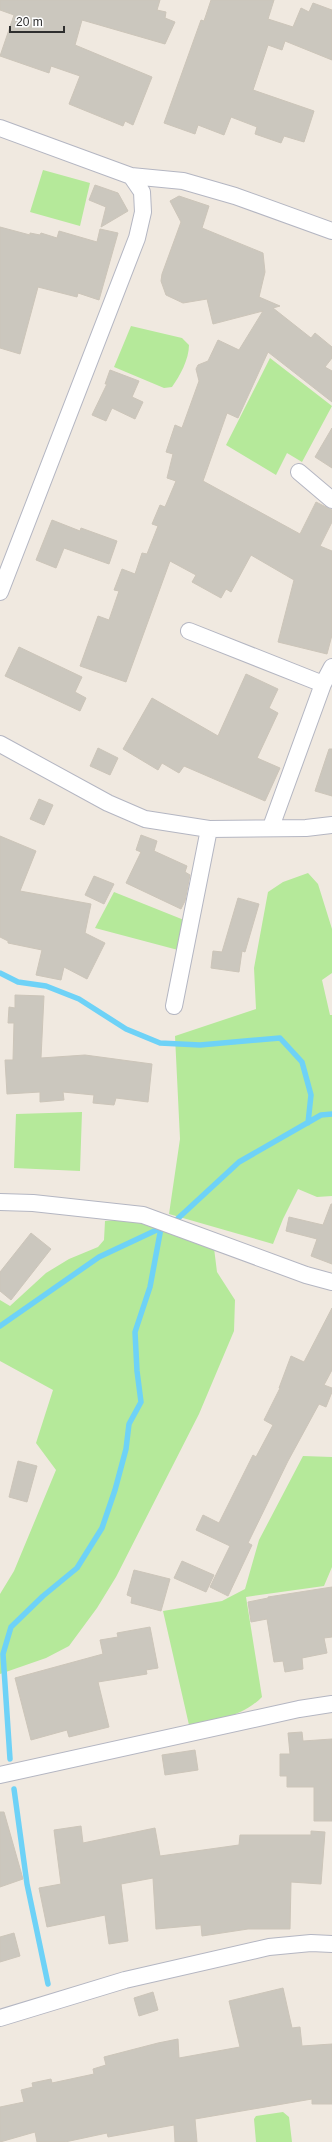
<svg xmlns="http://www.w3.org/2000/svg" width="332" height="2142" font-family="Helvetica,sans-serif">
	<style>
		.green { fill: #b5e99a }
		.lines { fill: none; stroke-linecap: round; stroke-linejoin: round }
		.stream { stroke: #6ed2f7; stroke-width: 5.5 }
		.building { fill: #cbc7be; stroke: #ccc5b9 }
		.street-casing { stroke: #b4b6c2; stroke-width: 18 }
		.street { stroke: #fff; stroke-width: 16 }
	</style>
	<rect width="100%" height="100%" fill="#f0e9e0"/>
	<path class="green" d="M 43,170 L 90,183 L 80,226 L 30,212 Z
		M 131,326 L 182,338 L 189,345 C 189,359 180,376 172,387 L 164,388 L 114,367 Z
		M 270,358 L 332,406 L 302,462 L 287,453 L 276,475 L 226,445 Z
		M 308,873 L 318,884 L 332,929 L 332,973 L 322,980 L 330,1015 L 332,1015 L 332,1196 L 317,1197 L 298,1189 L 283,1219 L 273,1244 L 169,1214 L 180,1139 L 175,1036 L 256,1009 L 254,968 L 268,892 L 283,882 Z
		M 114,892 L 189,922 L 178,950 L 95,928 Z
		M 82,1112 L 80,1171 L 14,1168 L 16,1114 Z
		M 135,1218 L 214,1248 L 217,1272 L 235,1300 L 234,1331 L 199,1414 L 116,1577 L 97,1608 L 69,1646 L 46,1658 L 0,1674 L 0,1594 L 14,1571 L 56,1470 L 36,1443 L 53,1390 L 0,1361 L 0,1300 L 10,1306 L 46,1273 L 69,1259 L 98,1247 L 104,1240 L 105,1221 Z
		M 303,1456 L 332,1457 L 332,1567 L 324,1586 L 246,1597 L 262,1697 C 242,1717 215,1721 189,1725 L 163,1611 L 222,1601 L 245,1589 L 259,1540 Z
		M 283,2112 L 289,2117 L 292,2142 L 256,2142 L 254,2119 L 256,2116 Z"/>
	<g class="lines">
		<path class="stream" d="M 0,973 L 18,982 L 46,986 L 79,999 L 126,1029 L 160,1043 L 200,1045 L 280,1038 L 302,1062 L 311,1095 L 308,1123
			M 173,1223 L 239,1162 L 321,1115 L 332,1114
			M 0,1326 L 99,1257 L 163,1227
			M 10,1759 L 3,1654 L 11,1627 L 43,1596 L 77,1568 L 102,1528 L 115,1490 L 126,1449 L 129,1424 L 141,1402 L 137,1371 L 135,1332 L 150,1287 L 161,1228
			M 14,1789 L 27,1884 L 48,1984"/>
	</g>
	<path class="building" d="M 0,0 L 160,0 L 157,10 L 166,12 L 165,18 L 175,22 L 165,44 L 82,20 L 75,45 L 152,77 L 133,125 L 125,121 L 123,126 L 69,104 L 80,76 L 51,66 L 49,73 L 0,56 L 14,15 L 0,10 Z
		M 211,0 L 274,0 L 268,19 L 293,27 L 301,8 L 309,12 L 313,3 L 332,10 L 332,60 L 285,41 L 282,50 L 268,45 L 253,90 L 314,111 L 304,142 L 284,136 L 281,143 L 255,134 L 257,127 L 231,117 L 224,135 L 198,125 L 195,134 L 164,123 L 201,20 L 204,21 Z
		M 95,185 L 118,193 L 128,211 L 101,227 L 106,207 L 89,200 Z
		M 179,196 L 209,206 L 202,228 L 263,253 L 265,272 L 259,297 L 280,306 L 273,308 L 311,338 L 315,333 L 332,347 L 332,358 L 325,367 L 332,371 L 332,402 L 268,352 L 238,418 L 227,413 L 203,481 L 300,534 L 316,502 L 332,510 L 332,522 L 320,546 L 332,551 L 332,635 L 327,654 L 278,642 L 294,580 L 251,555 L 231,592 L 226,589 L 221,598 L 192,582 L 196,575 L 170,561 L 126,682 L 80,666 L 98,616 L 109,620 L 119,591 L 114,590 L 122,569 L 135,574 L 142,553 L 147,554 L 158,526 L 152,524 L 160,505 L 165,507 L 176,481 L 167,478 L 173,454 L 166,452 L 175,425 L 182,428 L 199,381 L 196,369 L 198,365 L 208,361 L 218,340 L 239,350 L 263,311 L 213,324 L 207,299 L 183,303 L 166,295 L 161,281 L 162,274 L 181,222 L 170,201 Z
		M 0,227 L 30,235 L 30,233 L 40,235 L 41,233 L 57,238 L 59,231 L 97,242 L 100,229 L 118,233 L 99,300 L 78,293 L 77,297 L 38,287 L 20,354 L 0,348 Z
		M 110,370 L 139,381 L 132,397 L 143,402 L 135,419 L 112,408 L 106,421 L 92,415 L 107,384 L 105,384 Z
		M 332,428 L 332,468 L 315,457 Z
		M 52,520 L 80,531 L 81,528 L 117,541 L 109,564 L 64,548 L 56,568 L 36,560 Z
		M 19,647 L 82,677 L 75,692 L 86,698 L 80,711 L 5,676 Z
		M 246,674 L 278,689 L 269,708 L 278,713 L 257,758 L 280,768 L 265,801 L 184,766 L 179,773 L 162,763 L 158,770 L 123,749 L 152,698 L 218,736 Z
		M 98,748 L 118,758 L 110,775 L 90,766 Z
		M 329,749 L 332,749 L 332,796 L 315,791 Z
		M 39,799 L 53,805 L 44,825 L 30,819 Z
		M 141,835 L 157,841 L 154,851 L 187,866 L 185,872 L 190,875 L 185,901 L 181,909 L 126,883 L 141,852 L 136,850 Z
		M 0,836 L 36,851 L 20,891 L 91,904 L 85,933 L 105,943 L 87,979 L 64,967 L 61,980 L 36,975 L 42,950 L 8,943 L 8,941 L 0,937 Z
		M 94,876 L 114,884 L 104,904 L 85,895 Z
		M 238,898 L 259,904 L 245,952 L 242,951 L 239,972 L 211,968 L 213,951 L 222,952 Z
		M 15,995 L 44,996 L 41,1058 L 85,1055 L 152,1064 L 148,1102 L 116,1098 L 114,1105 L 93,1103 L 94,1095 L 63,1092 L 64,1100 L 40,1102 L 40,1092 L 7,1094 L 5,1060 L 13,1060 L 14,1023 L 8,1023 L 9,1007 L 15,1008 Z
		M 331,1204 L 332,1204 L 332,1264 L 311,1256 L 317,1239 L 286,1231 L 289,1217 L 323,1225 Z
		M 31,1233 L 51,1249 L 11,1300 L 0,1291 L 0,1272 Z
		M 332,1308 L 332,1370 L 324,1385 L 332,1388 L 332,1392 L 326,1407 L 319,1404 L 288,1461 L 248,1543 L 252,1545 L 228,1596 L 210,1587 L 230,1546 L 196,1530 L 203,1515 L 219,1523 L 253,1455 L 256,1457 L 273,1425 L 264,1420 L 280,1388 L 279,1388 L 291,1356 L 304,1362 Z
		M 18,1461 L 37,1466 L 27,1502 L 9,1497 Z
		M 182,1561 L 214,1575 L 206,1592 L 174,1578 Z
		M 134,1570 L 170,1579 L 161,1611 L 131,1603 L 132,1597 L 127,1595 Z
		M 332,1587 L 332,1637 L 324,1638 L 327,1653 L 302,1658 L 303,1669 L 285,1672 L 283,1661 L 274,1662 L 267,1619 L 251,1622 L 248,1602 L 268,1598 L 268,1597 Z
		M 150,1627 L 158,1668 L 146,1670 L 147,1674 L 98,1682 L 109,1727 L 69,1737 L 67,1730 L 31,1740 L 15,1678 L 103,1654 L 100,1640 L 118,1637 L 117,1633 Z
		M 302,1732 L 303,1741 L 332,1739 L 332,1821 L 314,1821 L 314,1787 L 287,1787 L 287,1776 L 280,1776 L 280,1754 L 290,1754 L 288,1733 Z
		M 195,1750 L 198,1770 L 165,1775 L 162,1755 Z
		M 0,1812 L 4,1812 L 23,1879 L 0,1887 Z
		M 81,1826 L 83,1843 L 155,1828 L 160,1856 L 239,1845 L 240,1835 L 311,1835 L 311,1831 L 325,1832 L 321,1884 L 291,1882 L 290,1929 L 248,1929 L 202,1936 L 201,1925 L 156,1929 L 153,1878 L 121,1884 L 128,1941 L 109,1944 L 105,1915 L 47,1927 L 39,1888 L 61,1884 L 54,1830 Z
		M 14,1933 L 20,1956 L 0,1962 L 0,1937 Z
		M 283,1988 L 292,2028 L 300,2027 L 302,2046 L 332,2044 L 332,2104 L 312,2104 L 312,2099 L 195,2119 L 197,2142 L 175,2142 L 174,2125 L 108,2137 L 107,2133 L 65,2142 L 37,2142 L 35,2132 L 0,2142 L 0,2107 L 24,2102 L 21,2090 L 33,2087 L 32,2083 L 51,2079 L 52,2083 L 94,2074 L 93,2069 L 106,2065 L 104,2057 L 158,2043 L 178,2039 L 179,2058 L 240,2047 L 229,2001 Z
		M 153,1992 L 158,2010 L 139,2016 L 134,1998 Z"/>
	<g class="lines">
		<defs>
			<path id="street" d="M 0,128 L 131,176 L 142,192 L 143,212 L 137,238 L 0,592
				M 131,176 L 183,181 L 235,196 L 332,231
				M 299,472 L 332,500
				M 189,631 L 323,684
				M 0,744 L 108,803 L 145,819 L 209,829 L 306,828 L 332,825
				M 271,827 L 323,684 L 332,667
				M 174,1006 L 209,829
				M 0,1202 L 33,1203 L 143,1215 L 306,1275 L 332,1282
				M 0,1775 L 299,1709 L 332,1704
				M 0,2018 L 125,1980 L 269,1947 L 311,1943 L 332,1944"/>
		</defs>
		<use href="#street" class="street-casing"/>
		<use href="#street" class="street"/>
	</g>
	<path d="M10 26v6h54v-6" fill="none" stroke="#2e2e2e" stroke-width="2"/>
	<text x="16" y="26" font-size="12" fill="#2e2e2e" stroke="#ffffff" stroke-width="3" paint-order="stroke">20 m</text>
</svg>
